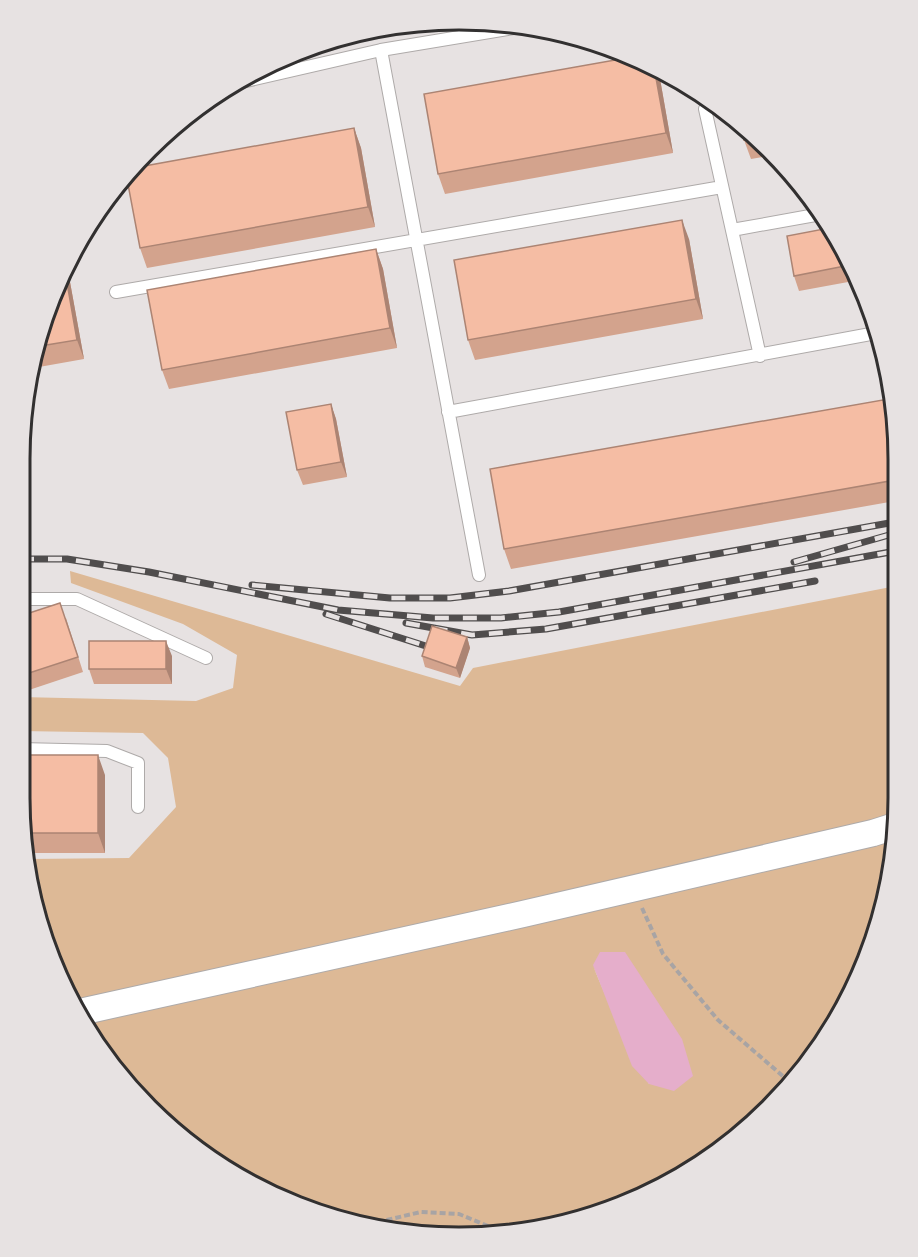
<svg xmlns="http://www.w3.org/2000/svg" width="918" height="1257" font-family="Overpass,sans-serif">
	<style>
		.green { fill: #ddb996; fill-rule: evenodd }
		.water { fill: #e5aecb }
		.lines { fill: none; stroke-linecap: round; stroke-linejoin: round }
		.lane-casing { stroke: #aeaaa9; stroke-width: 14 }
		.street-casing { stroke: #aeaaa9; stroke-width: 28 }
		.path { stroke: #a8a4a4; stroke-width: 4; stroke-dasharray: 6 3; stroke-linecap: butt }
		.lane { stroke: #fff; stroke-width: 12 }
		.street { stroke: #fff; stroke-width: 26 }
		.rail-casing { stroke: #504d4d; stroke-width: 7 }
		.rail { stroke: #e7e2e2; stroke-width: 4.5; stroke-dasharray: 14; stroke-linecap: butt }
		.wall { fill: #d3a38d }
		.shaded-wall { fill: #ac8473 }
		.building { fill: #f5bda4; stroke: #ac8473; stroke-width: 1.5 }
		.rim { fill: none; stroke: #323030; stroke-width: 3 }
	</style>
	<rect width="100%" height="100%" fill="#e7e2e2"/>
	<path class="green" d="M 70,571 L 460,686 L 473,668 L 896,586 L 898,827 L 883,912 L 853,993 L 790,1088 L 727,1146 L 627,1204 L 516,1234 L 401,1234 L 265,1192 L 169,1129 L 93,1042 L 35,912 L 28,859 L 129,858 L 176,807 L 168,758 L 143,733 L 20,731 L 20,697 L 196,701 L 233,688 L 237,655 L 183,624 L 71,583 ZM 593,966 L 649,1084 L 613,1013 Z"/>
	<path class="water" d="M 600,952 L 625,952 L 682,1039 L 693,1076 L 674,1091 L 649,1084 L 632,1066 L 593,965 Z"/>
	<g class="lines">
		<defs>
			<path id="lane" d="M 381,50 L 479,575
				M 233,84 L 381,50 L 526,26
				M 705,109 L 760,356
				M 732,230 L 821,214
				M 116,292 L 722,187
				M 448,412 L 876,333
				M 20,599 L 77,599 L 206,658
				M 20,749 L 107,751 L 138,763 L 138,807"/>
			<path id="street" d="M 80,1012 L 523,914 L 873,833 L 898,825"/>
		</defs>
		<use href="#lane" class="lane-casing"/>
		<use href="#street" class="street-casing"/>
		<path class="path" d="M 642,908 L 663,954 L 718,1020 L 792,1084
			M 369,1224 L 421,1212 L 459,1214 L 507,1234"/>
		<use href="#lane" class="lane"/>
		<use href="#street" class="street"/>
		<defs>
			<path id="rail" d="M 20,559 L 67,559 L 149,572 L 338,610 L 433,618 L 501,618 L 559,612 L 896,551
				M 794,562 L 896,533
				M 252,585 L 390,598 L 450,598 L 509,591 L 895,522
				M 326,614 L 432,648
				M 406,623 L 472,635 L 546,629 L 815,581"/>
		</defs>
		<use href="#rail" class="rail-casing"/>
		<use href="#rail" class="rail"/>
	</g>
	<path class="wall" d="M 659,73 L 673,153 L 445,194 L 438,174 Z
		M 354,128 L 361,148 L 375,227 L 147,268 L 140,248 Z
		M 749,128 L 774,155 L 751,159 L 744,140 Z
		M 829,228 L 859,280 L 799,291 L 794,276 Z
		M 689,239 L 703,319 L 475,360 L 468,340 Z
		M 376,249 L 383,269 L 397,348 L 169,389 L 162,370 Z
		M 68,271 L 84,359 L 39,367 L 33,352 L 34,346 Z
		M 895,401 L 895,501 L 511,569 L 504,549 Z
		M 331,404 L 336,419 L 347,477 L 303,485 L 297,470 Z
		M 20,616 L 66,618 L 83,672 L 20,693 Z
		M 467,637 L 470,648 L 460,678 L 425,667 L 422,656 Z
		M 172,656 L 172,684 L 94,684 L 89,669 Z
		M 105,775 L 105,853 L 27,853 L 20,798 Z"/>
	<path class="shaded-wall" d="M 654,67 L 657,69 L 659,73 L 673,153 L 666,133 Z
		M 354,128 L 361,148 L 375,227 L 368,207 Z
		M 682,220 L 689,239 L 703,319 L 696,299 Z
		M 376,249 L 383,269 L 397,348 L 390,328 Z
		M 68,271 L 84,359 L 77,340 L 66,277 Z
		M 331,404 L 336,419 L 347,477 L 341,462 Z
		M 467,637 L 470,648 L 460,678 L 456,668 Z
		M 166,641 L 172,656 L 172,684 L 166,669 Z
		M 98,755 L 105,775 L 105,853 L 98,833 Z"/>
	<path class="building" d="M 632,57 L 654,67 L 666,133 L 438,174 L 424,94 Z
		M 741,123 L 749,128 L 757,137 L 744,140 Z
		M 354,128 L 368,207 L 140,248 L 127,179 L 139,167 Z
		M 682,220 L 696,299 L 468,340 L 454,260 Z
		M 829,228 L 850,265 L 794,276 L 787,236 Z
		M 376,249 L 390,328 L 162,370 L 147,290 Z
		M 66,277 L 77,340 L 34,347 L 34,346 Z
		M 894,398 L 895,401 L 895,480 L 504,549 L 490,469 Z
		M 331,404 L 341,462 L 297,470 L 286,412 Z
		M 60,603 L 78,657 L 20,676 L 20,616 Z
		M 432,626 L 467,637 L 456,668 L 422,656 Z
		M 89,641 L 166,641 L 166,669 L 89,669 Z
		M 20,755 L 98,755 L 98,833 L 24,833 L 20,798 Z"/>
	<path d="M0 0H918V1257H0ZM459 30H459A429 429 0 0 1 888 459V798A429 429 0 0 1 459 1227H459A429 429 0 0 1 30 798V459A429 429 0 0 1 459 30Z" fill="#e7e2e2" fill-rule="evenodd"/>
	<path class="rim" d="M459 30H459A429 429 0 0 1 888 459V798A429 429 0 0 1 459 1227H459A429 429 0 0 1 30 798V459A429 429 0 0 1 459 30Z"/>
</svg>
